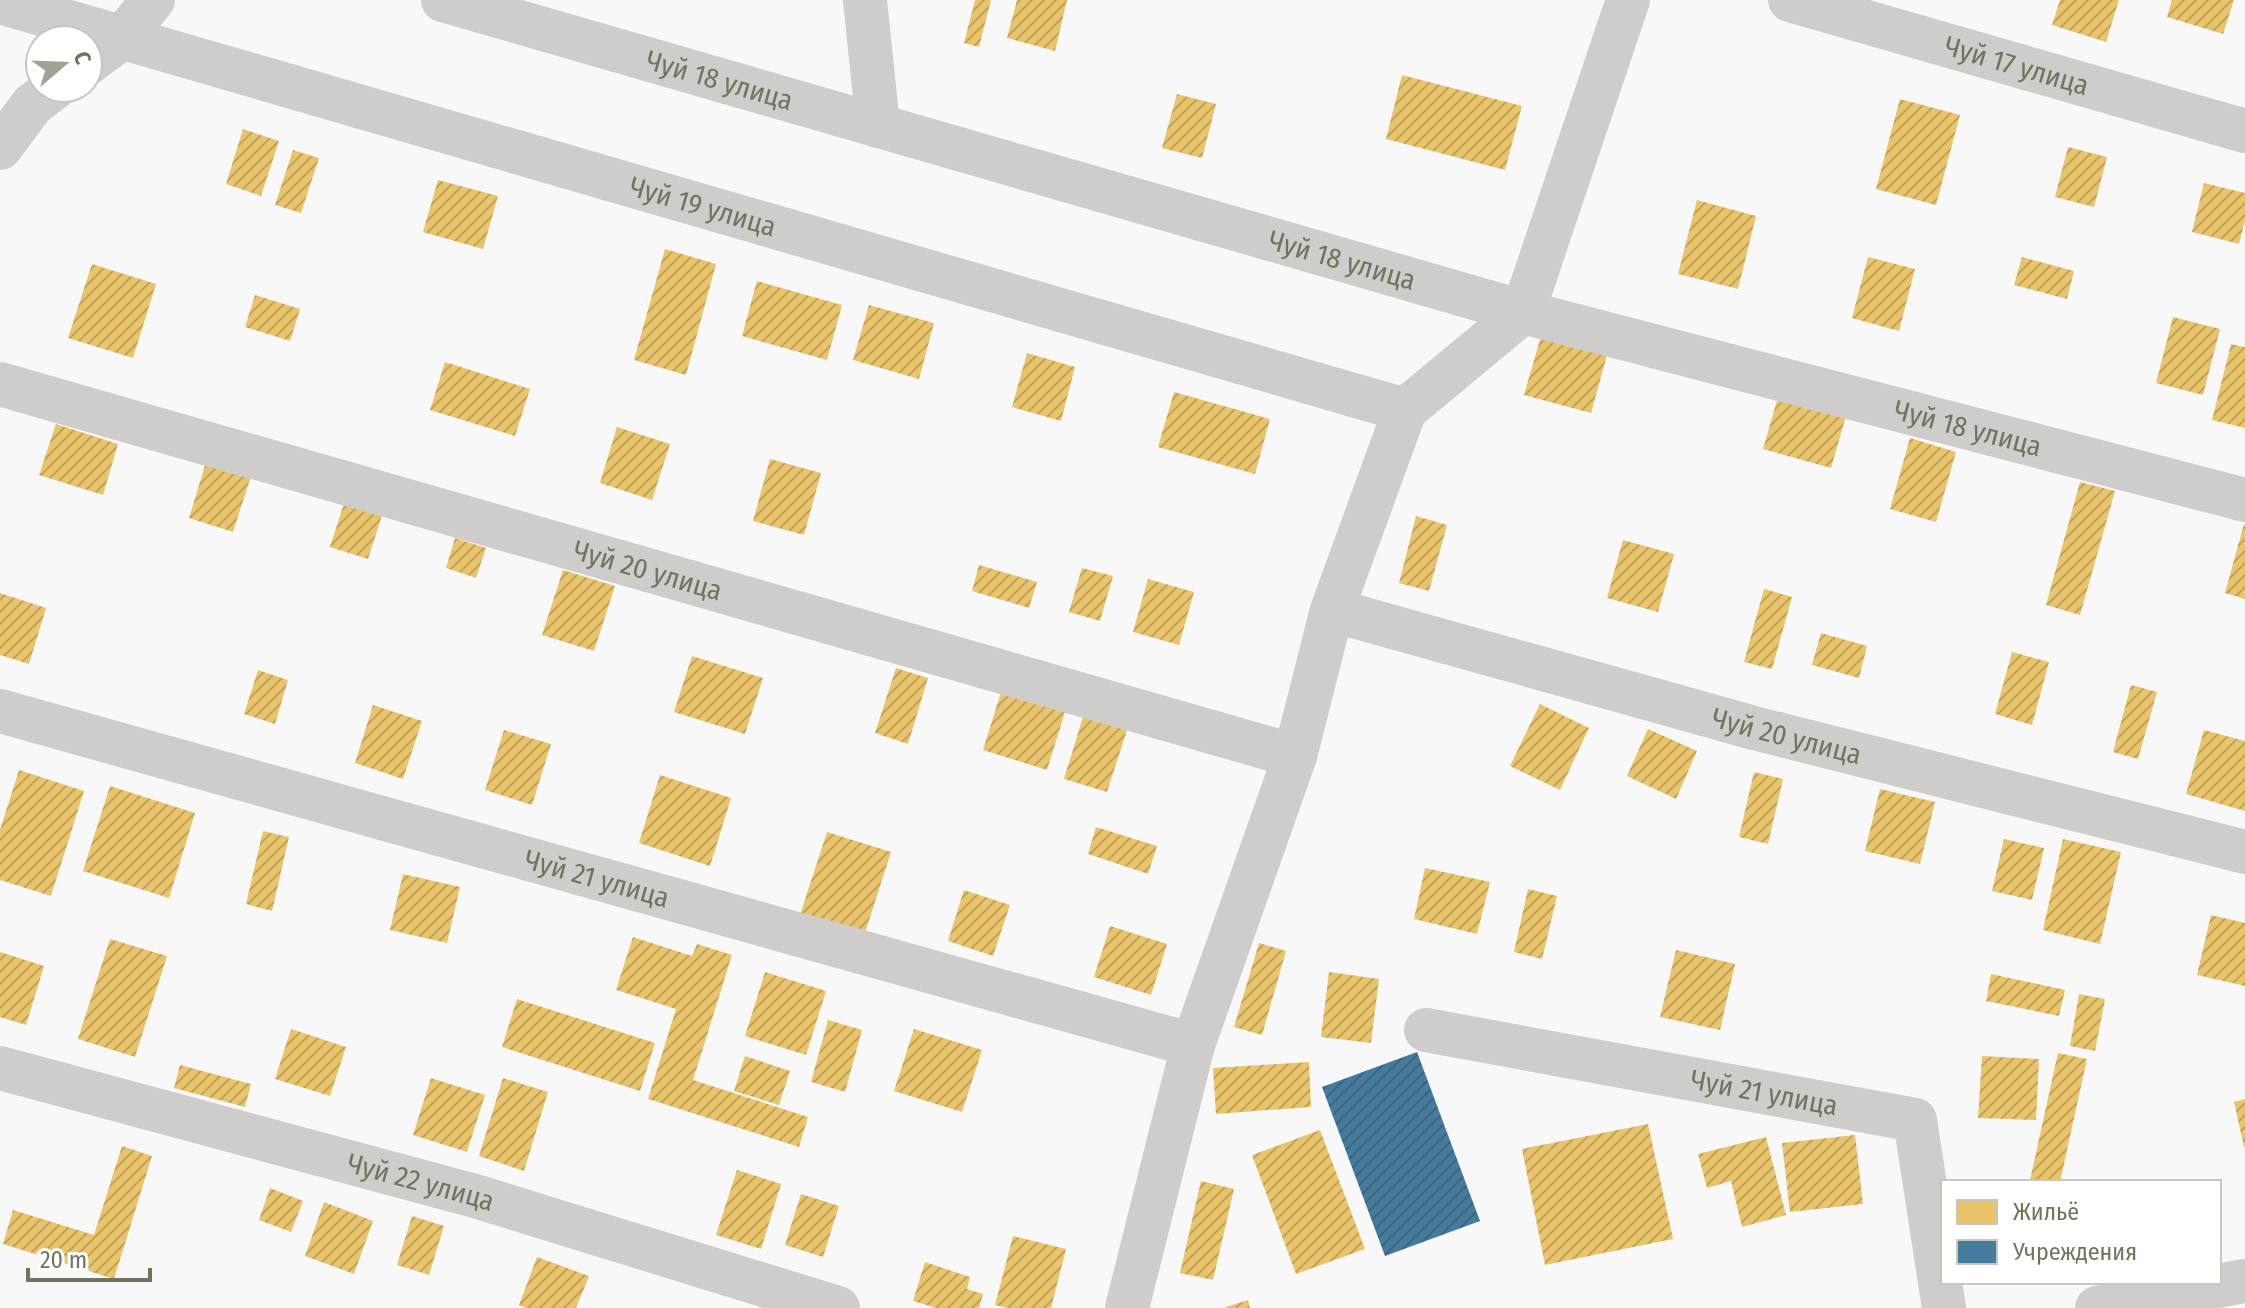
<svg xmlns="http://www.w3.org/2000/svg" width="2245" height="1308" font-family="'Fira Sans Condensed',sans-serif">
	<style>
		.homes { fill: url(#homes-hatch) }
		.public { fill: url(#public-hatch) }
		.lines { fill: none; stroke-linecap: round; stroke-linejoin: round }
		.minor { stroke: #cecdcb; stroke-width: 44 }
		.labels { text-anchor: middle; dominant-baseline: central; stroke-width: 8; stroke-linejoin: round; paint-order: stroke }
		.street-label { font-size: 28px; fill: #74725e; stroke: #fff }
	</style>
	<defs>
		<pattern id="homes-hatch" width="6" height="6" patternUnits="userSpaceOnUse" patternTransform="scale(2)"><rect width="6" height="6" fill="#e9c46a"/><path d="M-1 1l2-2M0 6l6-6M5 7l2-2" fill="none" stroke="#c1a45a"/></pattern>
		<pattern id="public-hatch" width="6" height="6" patternUnits="userSpaceOnUse" patternTransform="scale(2)"><rect width="6" height="6" fill="#457b9d"/><path d="M-1 1l2-2M0 6l6-6M5 7l2-2" fill="none" stroke="#3c657d"/></pattern>
	</defs>
	<rect width="100%" height="100%" fill="#f8f8f9"/>
	<path class="homes" d="M 975,0 L 991,0 L 979,47 L 964,43 Z
		M 1017,0 L 1067,0 L 1055,51 L 1007,38 Z
		M 2060,0 L 2119,0 L 2106,42 L 2052,25 Z
		M 2172,0 L 2234,0 L 2223,34 L 2167,17 Z
		M 1402,75 L 1522,106 L 1505,170 L 1386,139 Z
		M 1177,94 L 1216,104 L 1202,158 L 1162,148 Z
		M 1900,99 L 1960,115 L 1936,205 L 1876,189 Z
		M 243,129 L 279,141 L 261,196 L 226,184 Z
		M 2068,147 L 2107,157 L 2094,207 L 2055,197 Z
		M 293,150 L 319,158 L 301,213 L 275,205 Z
		M 438,180 L 498,196 L 483,249 L 423,232 Z
		M 2204,183 L 2245,193 L 2245,220 L 2239,244 L 2192,232 Z
		M 1697,200 L 1756,216 L 1738,289 L 1678,274 Z
		M 665,249 L 716,264 L 686,375 L 634,360 Z
		M 1868,257 L 1915,269 L 1899,331 L 1852,318 Z
		M 2022,257 L 2074,271 L 2067,299 L 2014,285 Z
		M 92,264 L 156,284 L 133,358 L 68,338 Z
		M 757,281 L 842,305 L 827,360 L 742,336 Z
		M 255,295 L 300,309 L 290,341 L 245,327 Z
		M 869,305 L 934,323 L 919,379 L 853,360 Z
		M 2173,317 L 2220,329 L 2203,395 L 2156,383 Z
		M 1543,329 L 1609,348 L 1591,413 L 1524,395 Z
		M 2231,344 L 2245,347 L 2245,428 L 2212,420 Z
		M 1027,353 L 1075,367 L 1061,421 L 1012,407 Z
		M 445,362 L 530,389 L 515,436 L 430,410 Z
		M 1174,392 L 1270,419 L 1255,474 L 1158,447 Z
		M 1778,397 L 1846,416 L 1831,468 L 1763,449 Z
		M 56,424 L 118,444 L 103,495 L 39,475 Z
		M 617,427 L 670,444 L 652,500 L 600,483 Z
		M 1910,438 L 1956,452 L 1936,522 L 1890,509 Z
		M 207,459 L 252,473 L 233,532 L 189,518 Z
		M 770,459 L 821,473 L 804,535 L 753,521 Z
		M 2080,482 L 2115,491 L 2080,615 L 2046,605 Z
		M 346,497 L 384,509 L 368,559 L 330,547 Z
		M 1416,516 L 1447,525 L 1429,591 L 1399,583 Z
		M 2244,524 L 2245,524 L 2245,599 L 2225,593 Z
		M 455,538 L 486,548 L 476,578 L 446,568 Z
		M 1623,540 L 1674,554 L 1658,612 L 1607,598 Z
		M 979,565 L 1037,582 L 1029,608 L 972,591 Z
		M 1082,568 L 1113,576 L 1100,621 L 1069,612 Z
		M 563,570 L 615,586 L 594,651 L 542,635 Z
		M 1148,579 L 1194,592 L 1179,645 L 1133,632 Z
		M 1764,589 L 1792,597 L 1772,669 L 1744,662 Z
		M 0,593 L 46,608 L 29,664 L 0,655 Z
		M 1821,633 L 1867,646 L 1859,678 L 1812,665 Z
		M 2012,652 L 2049,662 L 2032,725 L 1995,714 Z
		M 692,656 L 763,678 L 745,734 L 674,712 Z
		M 896,668 L 928,678 L 908,744 L 875,733 Z
		M 258,670 L 288,680 L 275,724 L 244,714 Z
		M 2131,685 L 2157,692 L 2138,759 L 2113,752 Z
		M 1001,692 L 1065,712 L 1047,770 L 983,750 Z
		M 1540,704 L 1589,728 L 1560,790 L 1510,766 Z
		M 373,705 L 422,721 L 403,779 L 355,763 Z
		M 1083,717 L 1127,730 L 1107,792 L 1064,779 Z
		M 1648,729 L 1697,751 L 1676,799 L 1627,776 Z
		M 504,730 L 551,744 L 532,805 L 485,790 Z
		M 2204,730 L 2245,741 L 2245,811 L 2186,794 Z
		M 19,770 L 84,791 L 51,896 L 0,880 L 0,830 Z
		M 1754,772 L 1783,779 L 1768,844 L 1739,837 Z
		M 660,775 L 731,798 L 710,866 L 639,843 Z
		M 110,786 L 195,813 L 169,898 L 83,871 Z
		M 1880,789 L 1935,802 L 1920,864 L 1865,851 Z
		M 1096,827 L 1157,846 L 1148,874 L 1088,854 Z
		M 263,831 L 289,837 L 272,911 L 246,904 Z
		M 827,832 L 891,852 L 864,936 L 800,915 Z
		M 2004,839 L 2044,848 L 2032,900 L 1992,891 Z
		M 2063,839 L 2121,852 L 2100,944 L 2043,930 Z
		M 1425,868 L 1490,882 L 1477,934 L 1414,919 Z
		M 403,874 L 460,887 L 447,943 L 390,930 Z
		M 1528,889 L 1557,896 L 1542,959 L 1514,952 Z
		M 964,890 L 1010,905 L 993,956 L 948,941 Z
		M 2211,915 L 2245,923 L 2245,986 L 2197,975 Z
		M 1110,926 L 1167,944 L 1151,995 L 1094,977 Z
		M 633,937 L 692,956 L 697,944 L 732,955 L 693,1080 L 808,1117 L 799,1147 L 648,1099 L 676,1009 L 616,990 Z
		M 110,939 L 167,956 L 135,1057 L 78,1039 Z
		M 1259,943 L 1286,951 L 1262,1035 L 1234,1027 Z
		M 1676,950 L 1735,964 L 1720,1030 L 1660,1017 Z
		M 0,952 L 44,966 L 26,1025 L 0,1017 Z
		M 765,972 L 826,991 L 806,1055 L 745,1036 Z
		M 1329,972 L 1379,979 L 1371,1043 L 1321,1037 Z
		M 1991,974 L 2065,990 L 2059,1016 L 1986,1001 Z
		M 2079,994 L 2105,999 L 2095,1051 L 2070,1046 Z
		M 517,999 L 655,1043 L 640,1091 L 502,1047 Z
		M 828,1020 L 862,1030 L 845,1092 L 811,1082 Z
		M 291,1029 L 346,1047 L 330,1096 L 275,1079 Z
		M 914,1029 L 982,1050 L 962,1112 L 894,1091 Z
		M 2058,1053 L 2087,1059 L 2060,1182 L 2039,1182 L 2030,1180 Z
		M 745,1056 L 790,1071 L 779,1105 L 734,1091 Z
		M 1982,1056 L 2039,1059 L 2036,1120 L 1978,1118 Z
		M 1309,1062 L 1311,1107 L 1216,1114 L 1213,1068 Z
		M 180,1065 L 251,1084 L 245,1107 L 174,1088 Z
		M 431,1078 L 485,1095 L 467,1152 L 413,1135 Z
		M 503,1078 L 548,1092 L 524,1171 L 479,1156 Z
		M 2245,1099 L 2245,1147 L 2244,1147 L 2234,1102 Z
		M 1648,1124 L 1673,1239 L 1545,1265 L 1522,1149 Z
		M 1320,1130 L 1365,1249 L 1296,1274 L 1252,1155 Z
		M 1855,1135 L 1863,1204 L 1790,1212 L 1782,1143 Z
		M 1766,1137 L 1786,1215 L 1742,1227 L 1731,1181 L 1707,1188 L 1698,1154 Z
		M 122,1146 L 152,1156 L 114,1279 L 3,1244 L 13,1210 L 94,1235 Z
		M 737,1170 L 781,1184 L 761,1249 L 716,1235 Z
		M 1201,1181 L 1234,1189 L 1213,1280 L 1180,1273 Z
		M 270,1188 L 303,1201 L 291,1232 L 259,1220 Z
		M 801,1194 L 839,1206 L 823,1257 L 785,1245 Z
		M 324,1202 L 373,1221 L 354,1274 L 305,1256 Z
		M 412,1216 L 444,1226 L 429,1275 L 397,1265 Z
		M 1013,1236 L 1066,1249 L 1051,1308 L 1007,1308 L 995,1305 Z
		M 537,1257 L 589,1276 L 576,1308 L 526,1308 L 519,1305 Z
		M 925,1262 L 970,1277 L 967,1289 L 983,1294 L 979,1308 L 936,1308 L 913,1301 Z
		M 1248,1300 L 1250,1308 L 1226,1308 L 1226,1307 Z"/>
	<path class="public" d="M 1417,1052 L 1480,1221 L 1385,1256 L 1322,1087 Z"/>
	<g class="lines">
		<g class="minor">
			<path id="s1" d="M 443,0 L 1523,312 L 2245,500"/>
			<path d="M 865,0 L 878,126"/>
			<path id="s2" d="M 1790,0 L 2245,131"/>
			<path id="s3" d="M 0,2 L 1405,410"/>
			<path d="M 88,63 L 123,37 L 153,0"/>
			<path d="M 0,148 L 32,105 L 54,88"/>
			<path id="s4" d="M 0,384 L 1295,756"/>
			<path id="s5" d="M 1332,610 L 1754,728 L 2245,852"/>
			<path id="s6" d="M 0,711 L 1193,1045"/>
			<path id="s7" d="M 1426,1030 L 1915,1120 L 1944,1308"/>
			<path id="s8" d="M 0,1068 L 475,1196 L 838,1308"/>
			<path d="M 1127,1308 L 1193,1045 L 1295,756 L 1332,610 L 1405,410 L 1523,312 L 1628,0"/>
			<path d="M 2097,1308 L 2245,1281"/>
		</g>
	</g>
	<g class="labels">
		<g class="street-label">
			<text stroke="none"><textPath href="#s2" startOffset="236">Чуй 17 улица</textPath></text>
			<text stroke="none"><textPath href="#s1" startOffset="288">Чуй 18 улица</textPath></text>
			<text stroke="none"><textPath href="#s3" startOffset="732">Чуй 19 улица</textPath></text>
			<text stroke="none"><textPath href="#s1" startOffset="936">Чуй 18 улица</textPath></text>
			<text stroke="none"><textPath href="#s1" startOffset="1584">Чуй 18 улица</textPath></text>
			<text stroke="none"><textPath href="#s4" startOffset="674">Чуй 20 улица</textPath></text>
			<text stroke="none"><textPath href="#s5" startOffset="472">Чуй 20 улица</textPath></text>
			<text stroke="none"><textPath href="#s6" startOffset="620">Чуй 21 улица</textPath></text>
			<text stroke="none"><textPath href="#s7" startOffset="344">Чуй 21 улица</textPath></text>
			<text stroke="none"><textPath href="#s8" startOffset="436">Чуй 22 улица</textPath></text>
		</g>
	</g>
	<rect x="1941" y="1180" width="280" height="104" fill="#ffffff" stroke="#c7c7bf" stroke-width="2"/>
	<rect x="1957" y="1200" width="40" height="24" fill="#e9c46a" stroke="#c7c7bf" stroke-width="2"/>
	<text x="2013" y="1220" font-size="24" fill="#74725e">Жильё</text>
	<rect x="1957" y="1240" width="40" height="24" fill="#457b9d" stroke="#c7c7bf" stroke-width="2"/>
	<text x="2013" y="1260" font-size="24" fill="#74725e">Учреждения</text>
	<g transform="translate(64 64) rotate(71)"><circle r="38" fill="#ffffff" stroke="#c7c7bf" stroke-width="2"/>
	<path d="M0-6L14 30L0 20L-14 30Z" fill="#a2a194"/>
	<text y="-12" font-size="22" font-weight="bold" text-anchor="middle" fill="#74725e">С</text>
	</g>
	<path d="M28 1268v12h122v-12" fill="none" stroke="#74725e" stroke-width="4"/>
	<text x="40" y="1268" font-size="24" fill="#74725e" stroke="#ffffff" stroke-width="6" paint-order="stroke">20 m</text>
</svg>
